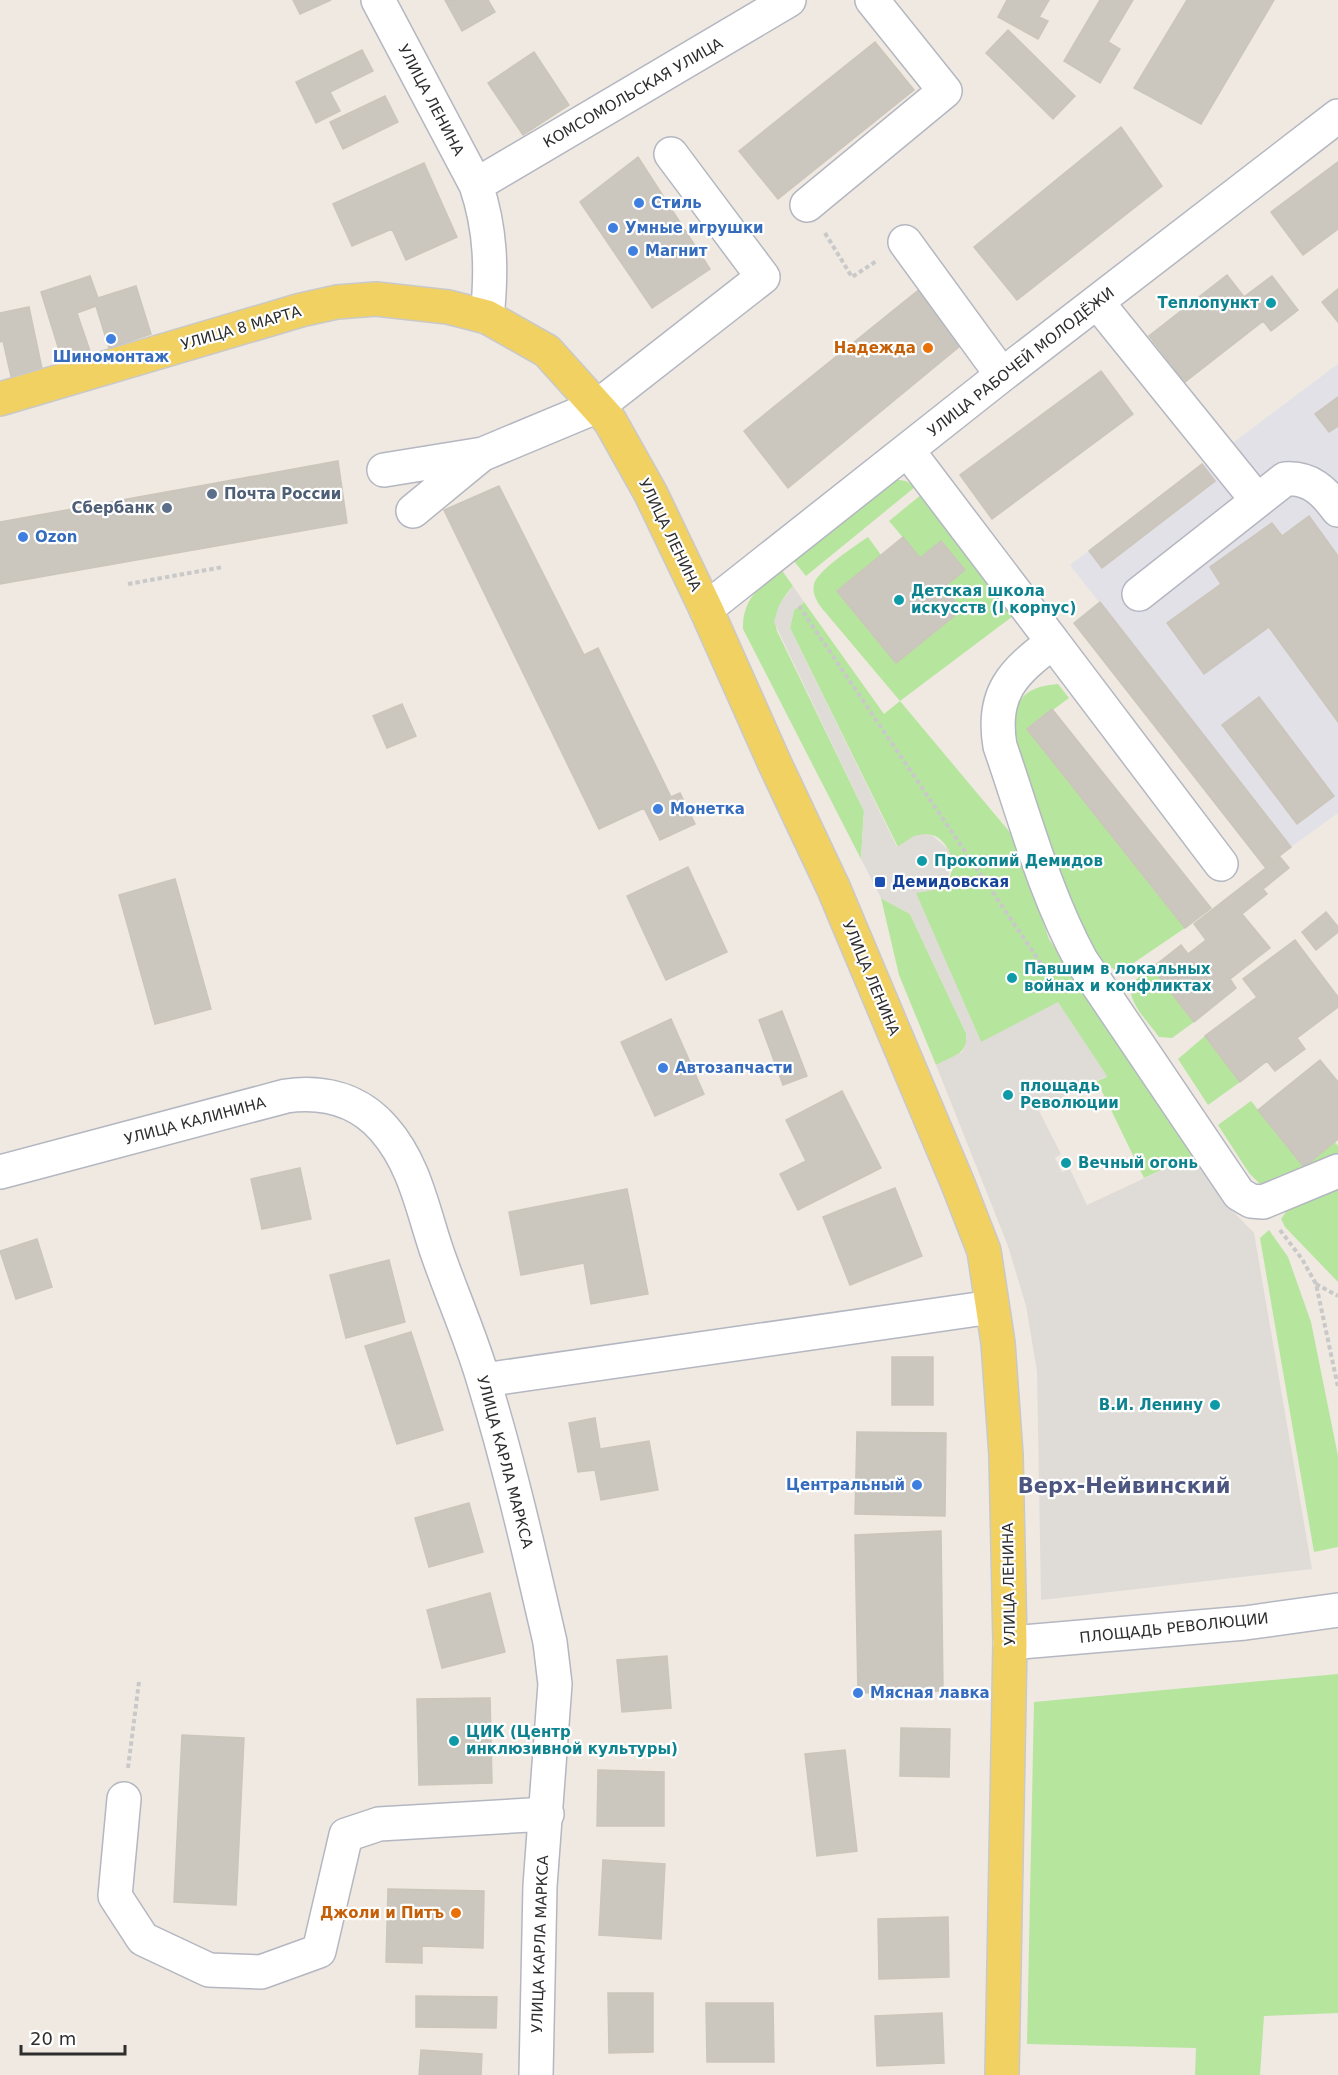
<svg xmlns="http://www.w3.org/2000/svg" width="1338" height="2075" font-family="'DejaVu Sans',sans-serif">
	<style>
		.industrial { fill: #e3e1e8 }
		.green { fill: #b6e59e }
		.plaza { fill: #dfdcd8 }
		.building { fill: #cbc7bf; stroke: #cbc5ba; stroke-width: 1.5 }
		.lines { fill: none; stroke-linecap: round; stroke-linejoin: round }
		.minor-casing { stroke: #b4b7c1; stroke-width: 36 }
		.major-casing { stroke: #c9c9c9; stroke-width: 36 }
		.path { stroke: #c9c9c9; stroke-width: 4; stroke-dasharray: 4.5 3; stroke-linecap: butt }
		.minor { stroke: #fff; stroke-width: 33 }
		.major { stroke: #f2d163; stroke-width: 33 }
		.shop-dot { fill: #3f7fe0; stroke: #fff; stroke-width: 2 }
		.culture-dot { fill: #0f9aa8; stroke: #fff; stroke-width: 2 }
		.food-dot { fill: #e8710a; stroke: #fff; stroke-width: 2 }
		.service-dot { fill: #5c6f8a; stroke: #fff; stroke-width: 2 }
		.transit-dot { fill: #1a4fb4; stroke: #fff; stroke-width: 2 }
		.labels { text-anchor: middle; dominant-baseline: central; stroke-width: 4.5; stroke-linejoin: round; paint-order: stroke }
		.street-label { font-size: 15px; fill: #2e2e2e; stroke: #fff }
		.shop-label { font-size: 15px; font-weight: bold; fill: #366cbe; stroke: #fff; text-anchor: start }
		.culture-label { font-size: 15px; font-weight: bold; fill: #0d838f; stroke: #fff; text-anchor: start }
		.food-label { font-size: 15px; font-weight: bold; fill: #c56008; stroke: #fff; text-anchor: end }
		.service-label { font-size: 15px; font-weight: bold; fill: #4e5e75; stroke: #fff; text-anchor: start }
		.transit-label { font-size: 15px; font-weight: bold; fill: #164399; stroke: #fff; text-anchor: start }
		.district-label { font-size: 21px; font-weight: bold; fill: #4d5680; stroke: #fff }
	</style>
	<rect width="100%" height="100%" fill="#efe9e1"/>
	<path class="industrial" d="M 1338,364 L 1338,813 L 1291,847 L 1070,565 Z"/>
	<path class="green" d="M 892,479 L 906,481 L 915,487 L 806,576 L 793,560 Z
		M 922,494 L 1017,613 L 900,701 L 1013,836 L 1049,939 L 1194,1155 L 1144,1178 L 1097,1081 L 1107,1077 L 981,1042 L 915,892 C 923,890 936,890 943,885 C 963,871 947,829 923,835 C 915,836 905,844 898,847 L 790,628 L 794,610 L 804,602 L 884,714 L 900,701 L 820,606 C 816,599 812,593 814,584 C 818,570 855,546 868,537 L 881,555 L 837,591 L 896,663 L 962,610 L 944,587 L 965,570 L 941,541 L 920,558 L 889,521 Z
		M 781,569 L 793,586 C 782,598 772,615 777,631 L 864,811 L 861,859 L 743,629 C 742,599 760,586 781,569 Z
		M 1058,684 L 1069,698 L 1027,729 L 1185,928 L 1126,968 L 1116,970 L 1100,962 L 1072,906 L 1011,733 C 1015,700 1023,687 1058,684 Z
		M 881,898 L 910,914 L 966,1033 C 970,1053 951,1058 936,1065 L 899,975 Z
		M 1152,968 L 1194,1022 L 1172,1038 L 1159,1037 C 1151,1025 1123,998 1133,983 C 1137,978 1146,972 1152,968 Z
		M 1205,1036 L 1240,1082 L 1208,1105 L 1178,1059 Z
		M 1251,1101 L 1304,1167 L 1335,1142 L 1338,1146 L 1338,1158 L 1262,1186 L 1249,1173 L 1218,1125 Z
		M 1338,1188 L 1338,1282 L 1285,1227 L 1281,1219 L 1288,1209 Z
		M 1269,1230 L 1288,1257 L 1311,1322 L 1338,1456 L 1338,1547 L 1314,1552 L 1260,1238 Z
		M 1338,1674 L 1338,2013 L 1264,2016 L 1260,2075 L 1195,2075 L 1196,2048 L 1027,2044 L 1034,1702 Z"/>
	<path class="plaza" d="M 793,586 L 804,602 L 794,610 L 790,628 L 897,847 L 914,836 L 924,834 L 933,836 L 948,849 L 952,858 L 948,878 L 935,890 L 916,893 L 981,1042 L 1058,1002 L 1107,1076 L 1038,1109 L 1061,1154 L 1055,1158 L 1062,1172 L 1070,1169 L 1087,1205 L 1194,1155 L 1221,1199 L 1254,1233 L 1312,1569 L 1041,1600 L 1037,1371 L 1026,1306 L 1008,1246 L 936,1065 L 962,1052 L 966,1044 L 966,1033 L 910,914 L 881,898 L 861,859 L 864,811 L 774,622 L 779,605 Z"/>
	<path class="building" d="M 293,0 L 331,0 L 300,14 Z
		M 445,0 L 488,0 L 495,12 L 462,31 Z
		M 1007,0 L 1049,0 L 1039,17 L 1048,21 L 1038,39 L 998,17 Z
		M 1100,0 L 1133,0 L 1108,42 L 1120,49 L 1100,83 L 1064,61 Z
		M 1187,0 L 1274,0 L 1201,124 L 1134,88 Z
		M 1008,30 L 1075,96 L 1053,119 L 986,53 Z
		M 875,42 L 914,90 L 778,199 L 739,151 Z
		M 362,50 L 373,71 L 330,92 L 340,111 L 316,123 L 296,82 Z
		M 534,52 L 569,105 L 523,135 L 488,83 Z
		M 385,96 L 398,122 L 343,149 L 330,122 Z
		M 1121,127 L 1162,186 L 1017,300 L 974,247 Z
		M 638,157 L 710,269 L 652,308 L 580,202 Z
		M 1338,162 L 1338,229 L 1303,255 L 1271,212 Z
		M 424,163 L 457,237 L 406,260 L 392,229 L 352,246 L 333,204 Z
		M 1227,275 L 1263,321 L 1185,382 L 1149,336 Z
		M 90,276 L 98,298 L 136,286 L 151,334 L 109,348 L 96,306 L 77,313 L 92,357 L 64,366 L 41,292 Z
		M 1272,276 L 1298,310 L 1271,331 L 1244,297 Z
		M 921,288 L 965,342 L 788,488 L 744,431 Z
		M 1338,289 L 1338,322 L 1322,302 Z
		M 29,307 L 44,378 L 13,385 L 3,341 L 0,342 L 0,313 Z
		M 1101,371 L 1133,414 L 992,519 L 960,475 Z
		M 1338,397 L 1338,426 L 1329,432 L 1315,414 Z
		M 338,461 L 347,523 L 0,584 L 0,522 Z
		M 1202,464 L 1215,481 L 1102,568 L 1089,551 Z
		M 499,486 L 584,655 L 598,648 L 671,797 L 680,793 L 695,824 L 660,840 L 644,808 L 599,829 L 444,510 Z
		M 1309,516 L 1338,556 L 1338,722 L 1269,627 L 1204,674 L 1167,623 L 1221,584 L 1210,567 L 1272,523 L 1282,536 Z
		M 903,537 L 920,558 L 941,541 L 965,570 L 944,587 L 962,610 L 896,663 L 837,591 Z
		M 1100,602 L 1291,847 L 1265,867 L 1074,623 Z
		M 1259,697 L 1334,796 L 1297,824 L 1222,725 Z
		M 402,704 L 416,736 L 387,748 L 373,716 Z
		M 1052,709 L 1211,908 L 1185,928 L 1027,729 Z
		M 1280,857 L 1289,868 L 1263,889 L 1267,894 L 1242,914 L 1270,948 L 1230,979 L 1236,988 L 1194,1022 L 1152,968 L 1181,945 L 1188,954 L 1206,940 L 1194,924 Z
		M 688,867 L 727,952 L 666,980 L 627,896 Z
		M 175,879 L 211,1009 L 155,1024 L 119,895 Z
		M 1326,912 L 1338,927 L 1338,932 L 1316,950 L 1302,932 Z
		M 1295,940 L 1338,997 L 1338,1007 L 1297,1038 L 1305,1049 L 1275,1071 L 1267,1061 L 1240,1082 L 1205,1036 L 1257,997 L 1243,979 Z
		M 782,1011 L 807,1076 L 783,1085 L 759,1020 Z
		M 671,1019 L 704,1094 L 655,1116 L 621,1042 Z
		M 1320,1060 L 1338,1082 L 1338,1139 L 1304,1167 L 1258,1110 Z
		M 842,1091 L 881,1168 L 798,1210 L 780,1174 L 806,1161 L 786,1120 Z
		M 300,1168 L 311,1219 L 262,1229 L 251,1179 Z
		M 895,1188 L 922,1256 L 850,1285 L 823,1217 Z
		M 627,1189 L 648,1294 L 591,1304 L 584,1263 L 521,1275 L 509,1212 Z
		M 37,1239 L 52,1287 L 16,1299 L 0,1251 Z
		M 389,1260 L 405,1322 L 346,1338 L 330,1275 Z
		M 411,1332 L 443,1430 L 397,1444 L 365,1346 Z
		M 892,1357 L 933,1357 L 933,1405 L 892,1405 Z
		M 595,1418 L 600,1449 L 649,1441 L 658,1490 L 601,1500 L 595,1470 L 578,1472 L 569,1423 Z
		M 857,1432 L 946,1433 L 945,1516 L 855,1514 Z
		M 469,1503 L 483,1552 L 429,1567 L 415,1518 Z
		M 941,1531 L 943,1691 L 858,1693 L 855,1535 Z
		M 490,1593 L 505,1652 L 442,1668 L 427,1610 Z
		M 667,1656 L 671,1708 L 622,1712 L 617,1660 Z
		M 490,1698 L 492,1783 L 419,1785 L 417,1699 Z
		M 901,1728 L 950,1729 L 949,1777 L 900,1776 Z
		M 182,1735 L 244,1738 L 236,1905 L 174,1902 Z
		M 845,1750 L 857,1851 L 817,1856 L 805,1754 Z
		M 598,1770 L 664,1772 L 664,1826 L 597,1826 Z
		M 603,1860 L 665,1864 L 661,1939 L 599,1935 Z
		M 388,1889 L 484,1891 L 483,1948 L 422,1946 L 422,1963 L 386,1962 Z
		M 948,1917 L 949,1977 L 879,1979 L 878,1919 Z
		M 608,1993 L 653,1993 L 653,2052 L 609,2053 Z
		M 416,1996 L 497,1997 L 496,2028 L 416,2027 Z
		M 706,2003 L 773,2003 L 774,2062 L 707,2062 Z
		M 942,2013 L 944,2063 L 877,2066 L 875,2016 Z
		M 421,2050 L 482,2054 L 481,2075 L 419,2075 Z"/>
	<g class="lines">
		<defs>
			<path id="minor" d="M 378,0 L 476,185 C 491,229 492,271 487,317
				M 476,185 L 789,0
				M 807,205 L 945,91 L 872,0
				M 905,242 L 1002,375
				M 1097,302 L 1257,500
				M 908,451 L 1053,642 C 1013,672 991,693 1000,746 C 1025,818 1045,894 1081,960 L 1239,1194 L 1251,1201 L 1263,1202 L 1338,1171
				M 384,470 L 483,454 L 598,406 L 763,277 L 671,154
				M 413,511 L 481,455
				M 1139,594 L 1285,479 C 1310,477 1324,491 1338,510
				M 706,609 L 1002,375 L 1338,116
				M 1053,642 L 1221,864
				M 0,1172 L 286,1096 C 323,1091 358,1099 384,1129 C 414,1163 422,1207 436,1249 C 451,1293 471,1337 484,1382 C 510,1467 530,1555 550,1642 L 555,1684 L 540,1886 L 536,2075
				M 484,1380 L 992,1307
				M 1010,1643 L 1245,1623 L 1338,1610
				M 124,1799 L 115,1896 L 143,1939 L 209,1970 L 261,1972 L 319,1951 L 346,1835 L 379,1824 L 547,1814"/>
			<path id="major" d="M 0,399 L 301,310 L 337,302 L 376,299 L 448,307 L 487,317 L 547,351 L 610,421 L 651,494 L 706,609 L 775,764 L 833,887 L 958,1184 L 984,1251 L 998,1343 L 1006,1455 L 1010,1643 L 1002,2075"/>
		</defs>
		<use href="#minor" class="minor-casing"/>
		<use href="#major" class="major-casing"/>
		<path class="path" d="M 825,233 L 852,277 L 878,260
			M 128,584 L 223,567
			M 799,606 L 1046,971
			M 1280,1230 L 1302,1259 L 1316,1284 L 1338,1387
			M 1316,1284 L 1338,1296
			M 128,1768 L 139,1682"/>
		<use href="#minor" class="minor"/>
		<use href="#major" class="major"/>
	</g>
	<g class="shop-dot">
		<circle cx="639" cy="203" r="6"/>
		<circle cx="613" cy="228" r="6"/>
		<circle cx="633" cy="251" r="6"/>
		<circle cx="111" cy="339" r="6"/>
		<circle cx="23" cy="537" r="6"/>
		<circle cx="658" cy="809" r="6"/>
		<circle cx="663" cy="1068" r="6"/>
		<circle cx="917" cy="1485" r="6"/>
		<circle cx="858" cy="1693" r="6"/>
	</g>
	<g class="culture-dot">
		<circle cx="1271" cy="303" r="6"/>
		<circle cx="899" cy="600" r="6"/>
		<circle cx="922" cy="861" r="6"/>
		<circle cx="1012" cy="978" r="6"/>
		<circle cx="1008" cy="1095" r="6"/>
		<circle cx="1066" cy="1163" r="6"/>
		<circle cx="1215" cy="1405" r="6"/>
		<circle cx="454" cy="1741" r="6"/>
	</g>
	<g class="food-dot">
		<circle cx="928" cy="348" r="6"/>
		<circle cx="456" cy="1913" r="6"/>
	</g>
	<g class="service-dot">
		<circle cx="212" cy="494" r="6"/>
		<circle cx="167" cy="508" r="6"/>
	</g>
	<rect class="transit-dot" x="874" y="876" width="12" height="12" rx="3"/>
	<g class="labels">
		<g class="street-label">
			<text transform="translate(633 93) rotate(-30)">КОМСОМОЛЬСКАЯ УЛИЦА</text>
			<text transform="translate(431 100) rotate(62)">УЛИЦА ЛЕНИНА</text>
			<text transform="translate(241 328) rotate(-16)">УЛИЦА 8 МАРТА</text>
			<text transform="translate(1021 362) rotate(-38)">УЛИЦА РАБОЧЕЙ МОЛОДЁЖИ</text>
			<text transform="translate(670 535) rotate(64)">УЛИЦА ЛЕНИНА</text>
			<text transform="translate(871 978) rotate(67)">УЛИЦА ЛЕНИНА</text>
			<text transform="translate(195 1121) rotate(-15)">УЛИЦА КАЛИНИНА</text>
			<text transform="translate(505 1462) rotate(75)">УЛИЦА КАРЛА МАРКСА</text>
			<text transform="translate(1009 1584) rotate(-91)">УЛИЦА ЛЕНИНА</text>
			<text transform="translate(1174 1628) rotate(-6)">ПЛОЩАДЬ РЕВОЛЮЦИИ</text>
			<text transform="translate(540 1944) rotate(-88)">УЛИЦА КАРЛА МАРКСА</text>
		</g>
		<g class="shop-label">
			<text x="651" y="203">Стиль</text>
			<text x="625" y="228">Умные игрушки</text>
			<text x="645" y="251">Магнит</text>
			<text x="111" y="357" text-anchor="middle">Шиномонтаж</text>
			<text x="35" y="537">Ozon</text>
			<text x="670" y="809">Монетка</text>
			<text x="675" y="1068">Автозапчасти</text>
			<text x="905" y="1485" text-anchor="end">Центральный</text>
			<text x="870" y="1693">Мясная лавка</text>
		</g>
		<g class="culture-label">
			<text x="1259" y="303" text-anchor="end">Теплопункт</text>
			<text x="911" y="591">Детская школа<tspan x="911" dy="17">искусств (I корпус)</tspan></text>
			<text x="934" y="861">Прокопий Демидов</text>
			<text x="1024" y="969">Павшим в локальных<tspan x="1024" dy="17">войнах и конфликтах</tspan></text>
			<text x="1020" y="1086">площадь<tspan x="1020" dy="17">Революции</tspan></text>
			<text x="1078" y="1163">Вечный огонь</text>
			<text x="1203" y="1405" text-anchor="end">В.И. Ленину</text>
			<text x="466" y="1732">ЦИК (Центр<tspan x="466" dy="17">инклюзивной культуры)</tspan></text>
		</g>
		<g class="food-label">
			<text x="916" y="348">Надежда</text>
			<text x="444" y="1913">Джоли и Питъ</text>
		</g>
		<g class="service-label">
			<text x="224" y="494">Почта России</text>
			<text x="155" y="508" text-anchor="end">Сбербанк</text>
		</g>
		<g class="transit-label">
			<text x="892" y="882">Демидовская</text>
		</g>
		<g class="district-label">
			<text x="1124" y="1486">Верх-Нейвинский</text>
		</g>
	</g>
	<path d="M21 2045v9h104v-9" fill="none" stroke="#2e2e2e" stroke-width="3"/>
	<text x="30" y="2045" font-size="18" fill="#2e2e2e" stroke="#ffffff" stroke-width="4.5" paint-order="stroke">20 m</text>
</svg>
